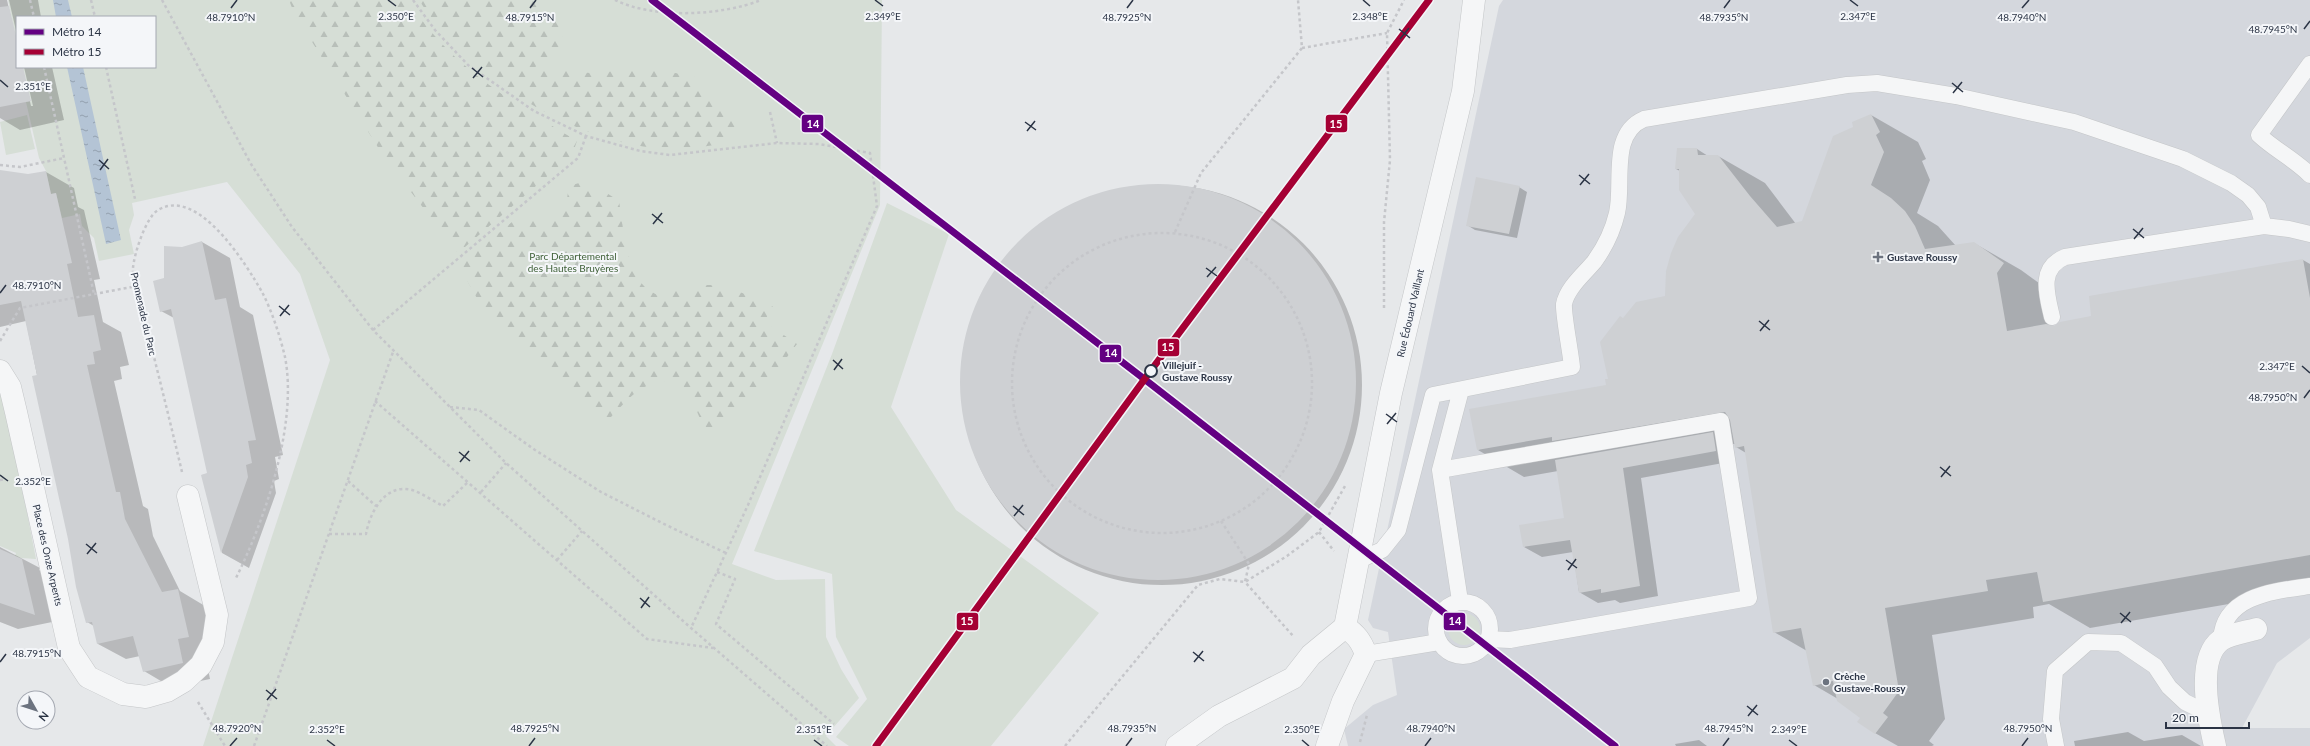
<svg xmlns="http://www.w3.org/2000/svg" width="2310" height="746" font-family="Lato,sans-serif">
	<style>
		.built { fill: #d4d7dd }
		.green { fill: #d6ded6 }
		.forest { fill: url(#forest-firs) }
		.water { fill: url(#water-ripples) }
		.shadow { fill: #0003 }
		.building { fill: #ced0d3 }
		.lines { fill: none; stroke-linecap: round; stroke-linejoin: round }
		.lane-casing { stroke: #c4c6c8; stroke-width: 17 }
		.street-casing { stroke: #c4c6c8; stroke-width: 23 }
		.path { stroke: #c5c6ca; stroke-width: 2.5; stroke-dasharray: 3 3; stroke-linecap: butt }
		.lane { stroke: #f5f6f7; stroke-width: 16 }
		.street { stroke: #f5f6f7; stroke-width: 22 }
		.metro-1-casing { stroke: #f4f6f9; stroke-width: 10 }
		.metro-2-casing { stroke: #f4f6f9; stroke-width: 10 }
		.metro-1 { stroke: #640082; stroke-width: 7 }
		.metro-2 { stroke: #a50034; stroke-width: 7 }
		.ticks { fill: none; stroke: #2b3445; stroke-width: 1.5 }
		.poi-dot { fill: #6c737f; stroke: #f4f6f9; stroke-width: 1.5 }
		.stop-dot { fill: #f4f6f9; stroke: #2b3445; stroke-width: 2 }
		.labels { text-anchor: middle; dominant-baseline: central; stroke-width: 4; stroke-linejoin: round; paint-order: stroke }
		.park-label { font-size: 10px; fill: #3f6138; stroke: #f4f6f9 }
		.poi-label { font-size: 10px; font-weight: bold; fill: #2b3445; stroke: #f4f6f9; text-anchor: start }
		.street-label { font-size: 10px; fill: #2b3445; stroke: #f4f6f9 }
		.stop-label { font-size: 10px; font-weight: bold; fill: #2b3445; stroke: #f4f6f9; text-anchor: start }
		.ticks-label { font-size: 10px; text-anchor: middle; fill: #2b3445; stroke: #f4f6f9; stroke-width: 4; stroke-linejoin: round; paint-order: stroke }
		.line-badge { stroke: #f4f6f9; stroke-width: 1.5 }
		.badge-label { font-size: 11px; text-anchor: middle; font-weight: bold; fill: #fff }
	</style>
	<defs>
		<pattern id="forest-firs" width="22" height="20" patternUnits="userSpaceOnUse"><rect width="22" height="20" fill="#d6ded6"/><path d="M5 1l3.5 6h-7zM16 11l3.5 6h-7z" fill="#b8bfb9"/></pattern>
		<pattern id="water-ripples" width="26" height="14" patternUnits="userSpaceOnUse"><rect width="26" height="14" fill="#b4c4d5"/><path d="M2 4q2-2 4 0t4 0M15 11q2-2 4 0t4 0" fill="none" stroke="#93a0af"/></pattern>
	</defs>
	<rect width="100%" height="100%" fill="#e6e8ea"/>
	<path class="built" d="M 1503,0 L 2310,0 L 2310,638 L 2277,663 L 2242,728 L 2310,728 L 2310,746 L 1348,746 L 1344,729 L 1373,705 L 1397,695 L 1388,632 L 1373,628 L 1368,620 L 1499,6 Z"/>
	<path class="green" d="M 8,0 L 882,0 L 880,205 L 732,564 L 776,580 L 825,579 L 826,637 L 841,669 L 859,698 L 826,736 L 836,746 L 203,746 L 330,360 L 300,274 L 227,182 L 132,203 L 134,215 L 129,230 L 134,254 L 99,261 L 94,238 L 82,226 L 80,214 L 62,218 L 56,193 L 51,194 L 46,171 L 39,158 L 26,102 L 31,101 L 24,71 L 19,67 L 155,67 L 155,17 L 17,17 L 17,58 L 15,33 Z
		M 27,115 L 35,149 L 6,155 L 0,122 Z
		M 887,203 L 949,234 L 891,407 L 956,510 L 1099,613 L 991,746 L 849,746 L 836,737 L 867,699 L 836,637 L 832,574 L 754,551 L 832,354 Z
		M 0,389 L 5,399 L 36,559 L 21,558 L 15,556 L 16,553 L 0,546 Z
		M1448 629a16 16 0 1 1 32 0a16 16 0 1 1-32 0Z"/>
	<path class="forest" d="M 289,0 L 408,0 C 450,67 511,101 577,141 L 572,155 L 458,253 L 384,157 L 294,13 Z
		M 419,0 L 535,0 L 558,17 L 563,40 L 553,57 L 535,67 L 590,73 L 651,68 L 695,77 L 730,113 L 736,130 L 728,143 C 712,145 694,149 677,149 C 582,150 470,79 419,0 Z
		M 579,183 L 602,190 L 619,201 C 623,226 626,267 644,286 C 647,290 654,293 659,296 C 675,291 691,286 707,285 C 722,284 762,299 775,308 L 763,321 L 797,344 L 768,382 L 712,433 L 702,423 L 687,389 L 674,380 C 638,383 633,395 609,419 L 583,402 L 524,352 L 484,311 L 459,266 L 518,217 L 542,220 L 565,211 L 569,186 Z"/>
	<path class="water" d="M 53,0 L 68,0 L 72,17 L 56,17 Z
		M 67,67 L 83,67 L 121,240 L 106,244 Z"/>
	<path class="shadow" d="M 0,0 L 7,0 L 17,44 L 17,67 L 22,67 L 31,106 L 33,106 L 24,67 L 52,67 L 64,120 L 20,130 L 0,118 Z
		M 9,0 L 38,0 L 41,17 L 17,17 L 17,35 Z
		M 1871,115 L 1918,142 L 1926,159 L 1922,161 L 1930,180 L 1917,213 L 1938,226 L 1956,246 L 1974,243 L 2021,270 L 2050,291 L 2043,300 L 2048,326 L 2054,327 L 2303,260 L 2310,264 L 2310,590 L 2090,628 L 2049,604 L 2033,607 L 2034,618 L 1932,635 L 1945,719 L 1929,741 L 1934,745 L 1932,746 L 1898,746 L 1875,733 L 1861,718 L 1838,699 L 1814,685 L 1807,651 L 1774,632 L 1746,453 L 1736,447 L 1735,444 L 1731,444 L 1734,461 L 1641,478 L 1658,596 L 1620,603 L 1615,600 L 1598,603 L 1579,592 L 1573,552 L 1542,557 L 1524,547 L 1565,519 L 1558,471 L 1524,477 L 1478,450 L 1607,386 L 1623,319 L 1666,297 L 1696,214 L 1680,171 L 1676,169 L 1697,149 L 1708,156 L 1718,156 L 1765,183 L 1796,224 L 1803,222 L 1854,128 Z
		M 0,171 L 28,175 L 46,172 L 74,188 L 78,207 L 84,210 L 100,279 L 94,280 L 103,322 L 121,332 L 129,365 L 120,367 L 122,379 L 114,381 L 143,506 L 148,509 L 153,536 L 180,591 L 205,606 L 216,652 L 205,654 L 210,679 L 171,687 L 144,671 L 140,656 L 126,659 L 98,644 L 94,626 L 87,622 L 26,321 L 0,327 Z
		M962 385a200 200 0 1 1 400 0a200 200 0 1 1-400 0Z
		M 1519,187 L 1527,192 L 1517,238 L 1475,230 L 1467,225 Z
		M 202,242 L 230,258 L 240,307 L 253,315 L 283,455 L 275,457 L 279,479 L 274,481 L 276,493 L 249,568 L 222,553 L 202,475 L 209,474 L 174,318 L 161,311 L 165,279 L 182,248 Z
		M 0,547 L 40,568 L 39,570 L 47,574 L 57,621 L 18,629 L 0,622 Z
		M 2128,732 L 2144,741 L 2182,735 L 2201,746 L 2075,746 L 2074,741 Z
		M 1699,740 L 1707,746 L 1676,746 L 1675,744 Z"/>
	<path class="building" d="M 9,6 L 17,40 L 17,67 L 23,67 L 31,101 L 0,107 L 0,7 Z
		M 1871,114 L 1880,132 L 1876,135 L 1884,152 L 1871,185 L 1891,198 L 1905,211 L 1915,226 L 1925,249 L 1974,242 L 2004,263 L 1997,273 L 2007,331 L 2046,324 L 2054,326 L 2060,322 L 2091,316 L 2089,296 L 2303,259 L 2310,298 L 2310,555 L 2043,602 L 2037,572 L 1986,580 L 1988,591 L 1885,608 L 1899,691 L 1883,713 L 1888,717 L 1875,734 L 1857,722 L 1860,718 L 1837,701 L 1833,681 L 1813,686 L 1801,628 L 1773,633 L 1744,446 L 1735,448 L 1730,420 L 1725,412 L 1552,441 L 1552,437 L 1477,450 L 1469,409 L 1606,385 L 1605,379 L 1608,379 L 1600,342 L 1620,316 L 1623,318 L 1636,302 L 1665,296 L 1666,271 L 1671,253 L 1678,237 L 1695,214 L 1679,190 L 1679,169 L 1675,169 L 1677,148 L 1697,148 L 1698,155 L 1718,155 L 1750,196 L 1777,227 L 1802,221 L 1833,136 L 1853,127 L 1852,122 Z
		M 0,170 L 28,174 L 46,171 L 51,194 L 56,193 L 72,263 L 67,264 L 78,317 L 94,315 L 101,350 L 93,352 L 95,364 L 87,365 L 116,492 L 120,492 L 125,519 L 162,592 L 178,589 L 189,637 L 178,639 L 183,663 L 143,672 L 133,636 L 97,644 L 92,622 L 86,623 L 76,587 L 68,539 L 32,376 L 37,375 L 21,301 L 0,305 Z
		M 1476,177 L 1520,186 L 1509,234 L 1466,226 Z
		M960 382a198 198 0 1 1 396 0a198 198 0 1 1-396 0Z
		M 202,241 L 215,300 L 226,298 L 256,440 L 248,441 L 252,463 L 246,465 L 248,477 L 221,553 L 201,475 L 207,473 L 171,309 L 160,312 L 153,281 L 164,278 L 164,246 L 182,247 Z
		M 1713,432 L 1716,451 L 1623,468 L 1640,586 L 1601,593 L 1601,589 L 1579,593 L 1570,540 L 1523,547 L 1519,525 L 1564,518 L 1555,460 Z
		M 0,549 L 22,559 L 35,615 L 0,603 Z"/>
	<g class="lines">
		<defs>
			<path id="lane" d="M 2310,64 L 2259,135 C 2275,150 2294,159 2310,175
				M 2052,317 C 2047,295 2038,268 2065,257 L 2264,226 L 2289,229 L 2310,234
				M 1440,470 L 1721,421 L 1749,598 L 1510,640 L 1488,639
				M 1357,561 L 1382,550 L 1398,530 L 1433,395 L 1572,367 C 1571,354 1563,314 1564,304 C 1567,288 1584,274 1594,262 C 1605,247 1613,230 1617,213 C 1624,183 1609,134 1644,119 L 1847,85 L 1877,83 L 1956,96 L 2074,122 L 2183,159 L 2231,183 L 2248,195 L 2258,207 L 2264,226
				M 1460,601 L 1440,470 L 1461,390
				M1436 629a27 27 0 1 1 54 0a27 27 0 1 1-54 0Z
				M 2221,640 C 2223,595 2275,591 2310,586
				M 1366,654 L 1439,642
				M 2056,746 L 2051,719 L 2055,671 L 2088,642 L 2121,643 L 2155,666 L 2169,687 L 2185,702 L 2207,713"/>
			<path id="street" d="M 0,371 L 10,387 L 16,412 L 69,648 L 88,677 L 123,694 L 146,697 L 167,691 L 184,681 L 201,665 L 213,642 L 217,615 L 188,496
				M 1345,627 L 1391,393 L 1463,91 L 1474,0
				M 1177,746 L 1219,716 L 1293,678 L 1311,655 L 1345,627
				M 1327,746 L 1343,701 L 1366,654 C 1361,641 1356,634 1345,627
				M 2215,746 C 2209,720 2195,659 2221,640 C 2230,634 2245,632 2256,629"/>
		</defs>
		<use href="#lane" class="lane-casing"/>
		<use href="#street" class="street-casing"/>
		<path class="path" d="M 30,0 L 34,17
			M 91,0 L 95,17
			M 162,0 L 251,164 L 292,227 L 373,330 L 506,463 L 691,628 L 827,746
			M 413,0 L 435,30 L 468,65 L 534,111 L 586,136 L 640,151 L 670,155 L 777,143 L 819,144 L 870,153 L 877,206 L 748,505 L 691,628
			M 615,0 C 654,19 721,16 761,0
			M 1302,48 L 1387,33
			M 44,67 L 94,294
			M 106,67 L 135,199
			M 770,112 L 777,143
			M 0,165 L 20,167 L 64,158
			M 1175,232 L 1201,173 L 1302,48 L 1298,0
			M1012 383a150 150 0 1 1 300 0a150 150 0 1 1-300 0Z
			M 1384,308 L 1384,222 L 1390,160 L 1387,33 L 1404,0
			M 373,330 L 578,158 L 586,136
			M 0,341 L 20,308 L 137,286
			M 375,401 L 647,639 L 713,648
			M 450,407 L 479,410 L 535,450 L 601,492 L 666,525 L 726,553
			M 182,472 C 170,421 157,369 144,317 C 142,306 132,278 133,268 C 134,254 146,217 158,210 C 198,186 246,264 262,292 C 272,311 280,336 285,357 C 298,424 265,520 235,580
			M 0,480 L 6,479
			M 348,481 L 376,506
			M 481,492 L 506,463
			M 1221,521 L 1249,564 L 1245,582 L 1294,637
			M 1319,532 L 1334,551
			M 329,534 L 366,534 C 370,512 385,483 412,490 C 422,493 433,501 443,506 L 468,482
			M 557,560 L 582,531
			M 717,572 L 735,579 L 716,624 L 834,724
			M 198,702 L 225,746
			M 1360,742 L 1367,715
			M 254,746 L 393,352
			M 1065,746 L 1198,585 L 1220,579 L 1245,582 L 1287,556 L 1319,532 L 1345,486"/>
		<use href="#lane" class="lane"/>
		<use href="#street" class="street"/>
		<defs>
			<path id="metro-1" d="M 652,0 L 1152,385 L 1615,746"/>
			<path id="metro-2" d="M 876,746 L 1152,369 L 1429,0"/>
		</defs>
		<use href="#metro-1" class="metro-1-casing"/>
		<use href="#metro-2" class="metro-2-casing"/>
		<use href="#metro-1" class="metro-1"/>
		<use href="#metro-2" class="metro-2"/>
	</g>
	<path class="ticks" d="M 388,0 L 396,6M 875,0 L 883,6M 1363,0 L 1370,6M 1850,0 L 1858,6M 231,8 L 237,0M 530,8 L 536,0M 1127,8 L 1133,0M 1724,8 L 1730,0M 2022,8 L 2029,0M 1399,29 L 1410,38M 2304,29 L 2310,21M 1400,39 L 1409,28M 472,68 L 483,77M 473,78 L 482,67M 0,80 L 8,87M 1952,83 L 1963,92M 1953,93 L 1962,82M 1025,122 L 1036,130M 1027,131 L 1035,121M 99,160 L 109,169M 100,170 L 108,159M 1579,175 L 1590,184M 1580,185 L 1589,174M 652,214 L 663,223M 653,224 L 662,213M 2133,229 L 2144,238M 2134,239 L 2143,228M 1206,268 L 1217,276M 1207,277 L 1216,267M 0,293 L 6,285M 279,306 L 290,315M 280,316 L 289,305M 1759,321 L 1770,330M 1760,331 L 1769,320M 833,360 L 843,369M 2302,366 L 2310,373M 834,370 L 842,359M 2304,398 L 2310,390M 1386,414 L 1397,422M 1387,424 L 1396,413M 459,452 L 470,461M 460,462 L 469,451M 1940,467 L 1951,476M 0,475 L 8,481M 1941,477 L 1950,466M 1013,506 L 1024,515M 1014,516 L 1023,505M 86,544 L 97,553M 87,554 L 96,543M 1566,560 L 1577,568M 1568,570 L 1576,559M 640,598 L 650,607M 641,608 L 649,597M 2120,613 L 2131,622M 2121,623 L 2130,612M 1193,652 L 1204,661M 0,662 L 6,654M 1194,662 L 1203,651M 266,690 L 277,699M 267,700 L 276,689M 1747,706 L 1758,715M 1748,716 L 1757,705M 327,740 L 335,746M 814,740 L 822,746M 1302,740 L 1309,746M 1789,740 L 1797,746M 230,746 L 237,738M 529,746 L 535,738M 1126,746 L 1132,738M 1425,746 L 1431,738M 1723,746 L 1729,738M 2022,746 L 2028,738"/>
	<g class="poi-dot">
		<path d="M1876 251h4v4h4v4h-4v4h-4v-4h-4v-4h4z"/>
		<circle cx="1826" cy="682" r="4"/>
	</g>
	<circle class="stop-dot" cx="1151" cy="371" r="6"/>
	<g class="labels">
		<g class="park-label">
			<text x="573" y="256">Parc Départemental<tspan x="573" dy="12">des Hautes Bruyères</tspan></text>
		</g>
		<g class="poi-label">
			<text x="1887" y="257">Gustave Roussy</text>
			<text x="1834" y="676">Crèche<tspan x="1834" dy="12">Gustave-Roussy</tspan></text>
		</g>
		<g class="street-label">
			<text transform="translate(1410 313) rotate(-77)">Rue Édouard Vaillant</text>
			<text transform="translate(144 314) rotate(77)">Promenade du Parc</text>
			<text transform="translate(48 555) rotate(77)">Place des Onze Arpents</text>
		</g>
		<g class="stop-label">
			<text x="1162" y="365">Villejuif -<tspan x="1162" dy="12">Gustave Roussy</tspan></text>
		</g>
	</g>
	<g class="ticks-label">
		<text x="396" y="20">2.350°E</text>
		<text x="1370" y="20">2.348°E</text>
		<text x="1858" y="20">2.347°E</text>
		<text x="883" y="20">2.349°E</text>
		<text x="231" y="21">48.7910°N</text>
		<text x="530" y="21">48.7915°N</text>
		<text x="1127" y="21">48.7925°N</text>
		<text x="1724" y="21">48.7935°N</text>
		<text x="2022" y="21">48.7940°N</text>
		<text x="2273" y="33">48.7945°N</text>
		<text x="33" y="90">2.351°E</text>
		<text x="37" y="289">48.7910°N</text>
		<text x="2277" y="370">2.347°E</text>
		<text x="2273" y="401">48.7950°N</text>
		<text x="33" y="485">2.352°E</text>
		<text x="37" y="657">48.7915°N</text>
		<text x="237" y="732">48.7920°N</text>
		<text x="535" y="732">48.7925°N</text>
		<text x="1132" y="732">48.7935°N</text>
		<text x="1431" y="732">48.7940°N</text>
		<text x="1729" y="732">48.7945°N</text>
		<text x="2028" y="732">48.7950°N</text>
		<text x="327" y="733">2.352°E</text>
		<text x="814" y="733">2.351°E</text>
		<text x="1302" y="733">2.350°E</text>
		<text x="1789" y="733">2.349°E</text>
	</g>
	<g class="line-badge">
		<rect x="1325" y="114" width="23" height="19" rx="4" fill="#a50034"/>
		<rect x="801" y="114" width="23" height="19" rx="4" fill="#640082"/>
		<rect x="1157" y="338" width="23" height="19" rx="4" fill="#a50034"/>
		<rect x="1099" y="344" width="23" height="19" rx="4" fill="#640082"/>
		<rect x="956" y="612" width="23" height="19" rx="4" fill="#a50034"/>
		<rect x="1443" y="612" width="23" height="19" rx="4" fill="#640082"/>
	</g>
	<g class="badge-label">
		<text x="1336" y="128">15</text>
		<text x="813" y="128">14</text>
		<text x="1168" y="351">15</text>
		<text x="1111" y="357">14</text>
		<text x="967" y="625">15</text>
		<text x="1455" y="625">14</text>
	</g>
	<rect x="16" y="16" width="140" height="52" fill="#f4f6f9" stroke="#a4a8b1"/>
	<rect x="24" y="29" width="20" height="6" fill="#640082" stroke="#a4a8b1"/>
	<text x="52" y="36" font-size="12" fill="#2b3445">Métro 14</text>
	<rect x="24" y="49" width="20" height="6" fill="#a50034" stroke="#a4a8b1"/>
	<text x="52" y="56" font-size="12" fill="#2b3445">Métro 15</text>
	<g transform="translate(36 710) rotate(129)"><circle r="19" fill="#f4f6f9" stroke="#a4a8b1"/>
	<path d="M0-3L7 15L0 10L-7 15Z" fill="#6c737f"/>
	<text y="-6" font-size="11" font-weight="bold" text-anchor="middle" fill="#2b3445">N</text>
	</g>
	<path d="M2166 722v6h83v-6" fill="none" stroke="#2b3445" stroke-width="2"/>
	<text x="2172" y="722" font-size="12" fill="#2b3445" stroke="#f4f6f9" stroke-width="3" paint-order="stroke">20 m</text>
</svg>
